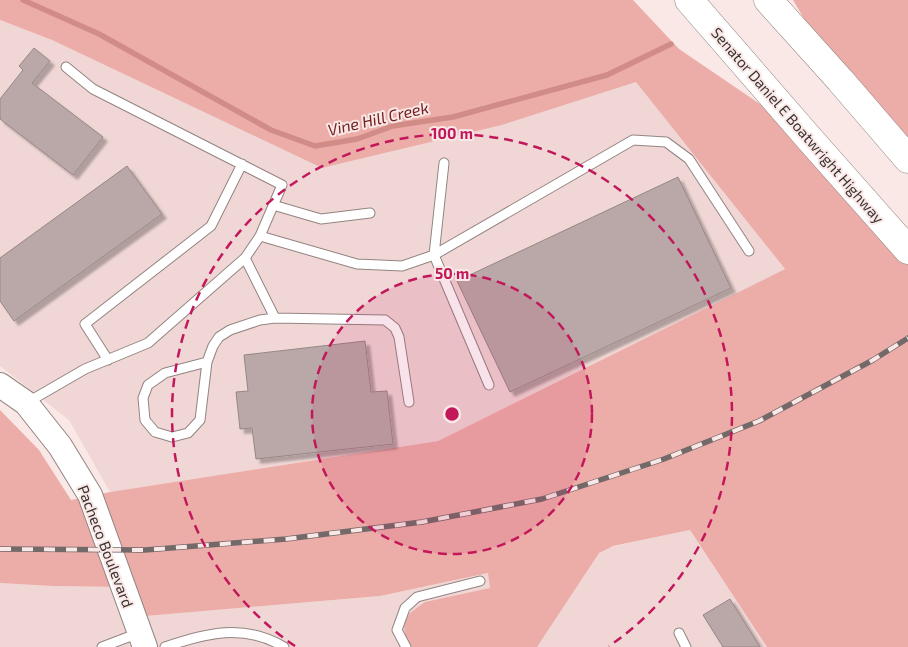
<svg xmlns="http://www.w3.org/2000/svg" width="908" height="647" font-family="'Exo 2',sans-serif">
	<style>
		.built { fill: #f0d7d5 }
		.green { fill: #ecada8 }
		.lines { fill: none; stroke-linecap: round; stroke-linejoin: round }
		.stream { stroke: #d18c87; stroke-width: 5.5 }
		.building { fill: #b9a8a7; stroke: #968785; filter: url(#shadow) }
		.lane-casing { stroke: #938482; stroke-width: 11 }
		.secondary-casing { stroke: #938482; stroke-width: 26 }
		.highway-casing { stroke: #938482; stroke-width: 29 }
		.lane { stroke: #fff; stroke-width: 9 }
		.secondary { stroke: #fff; stroke-width: 24 }
		.highway { stroke: #fff; stroke-width: 28 }
		.rail-casing { stroke: #736969; stroke-width: 5.5 }
		.rail { stroke: #f9e8e6; stroke-width: 4; stroke-dasharray: 11; stroke-linecap: butt }
		.ring { fill: none; stroke: #c2185b; stroke-width: 2.5; stroke-dasharray: 9 6 }
		.labels { text-anchor: middle; dominant-baseline: central; stroke-width: 4; stroke-linejoin: round; paint-order: stroke }
		.street-label { font-size: 15px; fill: #3a3333; stroke: #f9e8e6 }
		.water-label { font-size: 16px; font-style: italic; fill: #722021; stroke: #f9e8e6 }
		.centre { fill: #c2185b; stroke: #f9e8e6; stroke-width: 2.5 }
		.ring-label { font-size: 15px; text-anchor: middle; font-weight: bold; fill: #c2185b; stroke: #f9e8e6; stroke-width: 4; stroke-linejoin: round; paint-order: stroke }
	</style>
	<defs>
		<filter id="shadow"><feDropShadow dx="4.5" dy="4.5" stdDeviation="1" flood-color="#0004"/></filter>
	</defs>
	<rect width="100%" height="100%" fill="#f9e8e6"/>
	<path class="built" d="M 0,20 L 52,40 L 322,168 L 502,125 L 636,81 L 785,269 L 438,441 L 110,492 L 69,420 L 0,366 Z
		M 690,530 L 767,647 L 0,647 L 0,583 L 52,586 L 123,587 L 134,617 L 380,596 Z"/>
	<path class="green" d="M 0,0 L 633,0 L 679,49 L 807,136 L 908,250 L 908,647 L 767,647 L 690,530 L 613,546 L 599,553 L 537,647 L 412,647 L 405,637 L 404,623 L 410,613 L 425,602 L 490,588 L 488,573 L 380,596 L 134,617 L 123,587 L 52,586 L 0,583 L 0,410 L 39,450 L 71,500 L 110,492 L 438,441 L 785,269 L 636,82 L 502,125 L 322,168 L 52,40 L 0,20 Z
		M 793,0 L 908,0 L 908,160 L 840,80 Z"/>
	<g class="lines">
		<path class="stream" d="M 23,0 L 99,34 L 271,130 L 315,146 L 357,139 L 393,126 L 453,117 L 607,75 L 671,44"/>
	</g>
	<path class="building" d="M 34,48 L 50,61 L 32,83 L 103,137 L 73,175 L 0,119 L 0,99 L 23,70 L 19,66 Z
		M 127,166 L 162,214 L 14,321 L 0,301 L 0,258 Z
		M 678,177 L 731,288 L 510,392 L 457,281 Z
		M 365,341 L 371,392 L 387,391 L 393,444 L 256,459 L 252,428 L 240,429 L 236,392 L 248,391 L 244,355 Z
		M 730,599 L 760,647 L 723,647 L 703,615 Z"/>
	<g class="lines">
		<defs>
			<path id="lane" d="M 444,163 L 434,255 L 489,385
				M 273,205 L 321,219 L 370,213
				M 260,236 L 357,264 L 402,266 L 434,255 L 633,140 L 666,142 L 689,159 L 749,251
				M 245,258 L 275,318 L 385,320 L 395,328 L 399,337 L 409,402
				M 108,360 L 85,324 L 211,226 L 242,164
				M 207,362 L 165,373 L 148,385 L 143,398 L 145,420 L 155,432 L 172,437 L 188,433 L 200,420 L 207,362 L 213,346 L 219,337 L 230,330 L 260,320 L 275,318
				M 28,402 L 85,369 L 148,343 L 245,258 L 260,236 L 282,185 L 93,89 L 66,67
				M 679,633 L 686,647
				M 102,647 L 139,633
				M 165,647 C 206,633 244,623 284,647
				M 406,647 L 397,630 L 405,608 L 417,597 L 480,581"/>
			<path id="secondary" d="M 0,385 L 26,403 L 60,446 L 90,495 L 145,647"/>
			<path id="highway" d="M 689,0 L 807,136 L 908,250
				M 768,0 L 840,80 L 908,159"/>
		</defs>
		<use href="#lane" class="lane-casing"/>
		<use href="#secondary" class="secondary-casing"/>
		<use href="#highway" class="highway-casing"/>
		<use href="#lane" class="lane"/>
		<use href="#secondary" class="secondary"/>
		<use href="#highway" class="highway"/>
		<defs>
			<path id="rail" d="M 0,549 L 145,550 L 286,539 L 422,522 L 542,499 L 664,459 L 759,421 L 873,360 L 908,338"/>
		</defs>
		<use href="#rail" class="rail-casing"/>
		<use href="#rail" class="rail"/>
	</g>
	<circle cx="452" cy="414" r="140" fill="#c2185b" fill-opacity=".12"/>
	<g class="ring">
		<circle cx="452" cy="414" r="140"/>
		<path d="M295 646A280 280 0 1 1 609 646"/>
	</g>
	<g class="labels">
		<g class="street-label">
			<text transform="translate(798 125) rotate(49)">Senator Daniel E Boatwright Highway</text>
			<text transform="translate(106 546) rotate(69)">Pacheco Boulevard</text>
		</g>
		<g class="water-label">
			<text transform="translate(378 118) rotate(-13)">Vine Hill Creek</text>
		</g>
	</g>
	<circle cx="452" cy="414" r="8" class="centre"/>
	<g class="ring-label">
		<text x="452" y="139">100 m</text>
		<text x="452" y="279">50 m</text>
	</g>
</svg>
